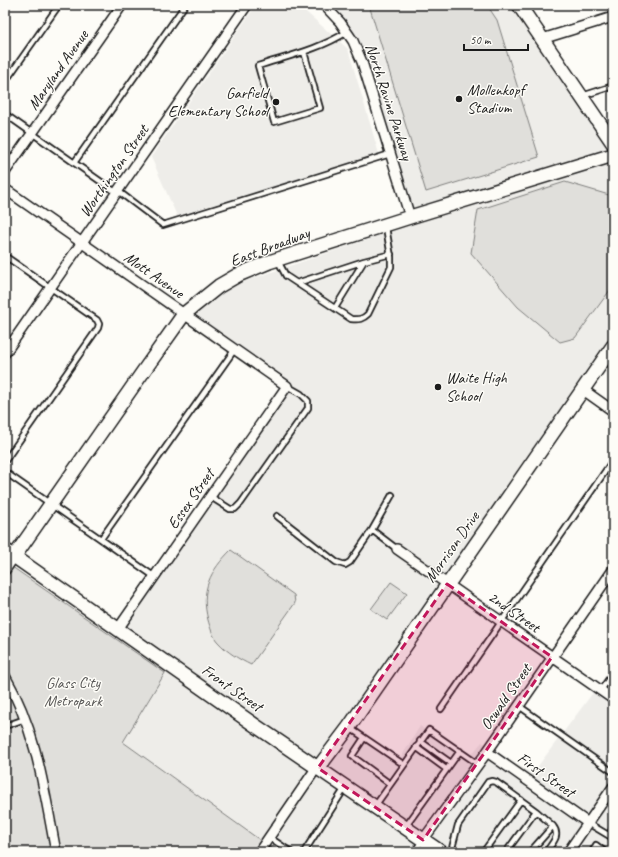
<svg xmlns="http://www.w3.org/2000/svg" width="618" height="857" font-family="Caveat,sans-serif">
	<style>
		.built { fill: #eeede9 }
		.park { fill: #e0dfdb; stroke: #7e7e7c }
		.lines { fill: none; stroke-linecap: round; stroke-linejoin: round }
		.lane-casing { stroke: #1c1c1c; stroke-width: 8 }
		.street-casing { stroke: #1c1c1c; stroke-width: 12 }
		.secondary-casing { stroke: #1c1c1c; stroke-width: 16 }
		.lane { stroke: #fdfcf7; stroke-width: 4.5 }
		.street { stroke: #fdfcf7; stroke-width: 9 }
		.secondary { stroke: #fdfcf7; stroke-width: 13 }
		.marked { fill: #c2185b; fill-opacity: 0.2; stroke: #c2185b; stroke-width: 3; stroke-dasharray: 8 5; stroke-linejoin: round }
		.poi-dot { fill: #1c1c1c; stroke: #fdfcf7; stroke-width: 1.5 }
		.labels { text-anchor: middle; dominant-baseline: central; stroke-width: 3; stroke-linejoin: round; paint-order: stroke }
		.street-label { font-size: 16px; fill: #1c1c1c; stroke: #fdfcf7 }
		.poi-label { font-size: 16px; fill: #1c1c1c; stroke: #fdfcf7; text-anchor: start }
		.park-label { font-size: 16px; fill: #575655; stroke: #fdfcf7 }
	</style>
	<rect width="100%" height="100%" fill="#fdfcf7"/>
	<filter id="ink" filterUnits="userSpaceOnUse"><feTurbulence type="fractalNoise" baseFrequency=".025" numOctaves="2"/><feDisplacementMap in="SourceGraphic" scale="8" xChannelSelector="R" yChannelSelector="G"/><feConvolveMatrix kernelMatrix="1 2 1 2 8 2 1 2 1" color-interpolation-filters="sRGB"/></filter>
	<g filter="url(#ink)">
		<path class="built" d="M 256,5 L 298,5 L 348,49 L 379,154 L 177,216 L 151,157 Z
			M 331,5 L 519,5 L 613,143 L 613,346 L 447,584 L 346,719 L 400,759 L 420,726 L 467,760 L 482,742 L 532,774 L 613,666 L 613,852 L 274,852 L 271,848 L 123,742 L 165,673 L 115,638 L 127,626 L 293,385 L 194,314 L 231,286 L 418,222 L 358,36 Z"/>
		<path class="park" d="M 369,5 L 487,5 L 497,20 L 539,157 L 426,192 Z
			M 565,182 L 609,195 L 613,199 L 613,286 L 575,338 L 560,342 L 518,307 L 471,253 L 478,210 Z
			M 231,550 L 294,595 L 295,603 L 251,665 C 239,659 228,653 218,642 C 213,637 210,627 208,620 C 200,590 210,571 231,550 Z
			M 5,562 L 165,673 L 123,742 L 271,848 L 268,852 L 5,852 Z
			M 391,582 L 407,593 L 387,620 L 371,609 Z"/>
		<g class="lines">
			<defs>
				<path id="lane" d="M 304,52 L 320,108 L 274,122 L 258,66 C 289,56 320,49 347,32
					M 5,82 L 59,5
					M 582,96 L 613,86
					M 5,114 L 117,193
					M 74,163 L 185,5
					M 118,191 L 163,225 L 390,154
					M 5,256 L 97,320 L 99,324 L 98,328 L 5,461
					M 278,261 L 286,276 L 351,319 C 359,320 363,319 368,314 L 391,267 L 391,257 L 386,227
					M 297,283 L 364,261
					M 335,308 L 364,261 L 391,254
					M 5,472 L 155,577
					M 211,497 L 230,509 L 235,509 L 241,503 L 308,408 L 308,401 L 301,394 L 287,386
					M 277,516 L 336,562 L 345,565 L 350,562 L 372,530 L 397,549
					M 372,530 L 392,495
					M 101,539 L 235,349
					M 601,690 L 613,673
					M 519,706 L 613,772
					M 441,709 L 613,460
					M 5,726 L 25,719
					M 350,728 L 403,764
					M 364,738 L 352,756 L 390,784
					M 420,741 L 451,763
					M 416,747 L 446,769
					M 375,806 L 429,730 L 478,764
					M 588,823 L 613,838
					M 406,826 L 460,751
					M 609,835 L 613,828
					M 269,837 L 291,852
					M 304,852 L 345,788
					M 414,852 L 422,841
					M 451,852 L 458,825 L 488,782 L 492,781 L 496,782 L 536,811 L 553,826 C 561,836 552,843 546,852
					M 485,852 L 484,851 L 521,800
					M 506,852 L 536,811
					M 530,852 L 553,826
					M 592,852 L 596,845 L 605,852"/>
				<path id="street" d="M 324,5 L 340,22 L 353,41 L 362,62 L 410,217
					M 542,39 L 613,17
					M 5,172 L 122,5
					M 5,189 L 287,386 L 118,629
					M 5,353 L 247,5
					M 582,389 L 613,411
					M 397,549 L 613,699
					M 5,570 L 14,557
					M 5,676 C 37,732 44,790 56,852
					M 487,752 L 588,823
					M 423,840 L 487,752 L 613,570
					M 259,852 L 317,767
					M 568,852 L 613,787"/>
				<path id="secondary" d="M 519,5 L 613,143
					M 5,550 L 256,726 L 441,852
					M 14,557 L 145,369 L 184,314 L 219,286 L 238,275 L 269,262 L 410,217 L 613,155
					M 318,768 L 349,727 L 613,346"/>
			</defs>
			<use href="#lane" class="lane-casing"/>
			<use href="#street" class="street-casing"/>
			<use href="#secondary" class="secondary-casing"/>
			<use href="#lane" class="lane"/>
			<use href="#street" class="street"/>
			<use href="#secondary" class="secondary"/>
		</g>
	</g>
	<path class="marked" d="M 447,584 L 552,657 L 423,840 L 318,768 Z"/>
	<g class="poi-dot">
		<circle cx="459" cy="99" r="4"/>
		<circle cx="276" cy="102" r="4"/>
		<circle cx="438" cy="387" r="4"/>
	</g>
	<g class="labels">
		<g class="street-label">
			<text transform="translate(58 70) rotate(-55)">Maryland Avenue</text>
			<text transform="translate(389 102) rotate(72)">North Ravine Parkway</text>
			<text transform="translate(114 171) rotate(-55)">Worthington Street</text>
			<text transform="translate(270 247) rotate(-21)">East Broadway</text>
			<text transform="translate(154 275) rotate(35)">Mott Avenue</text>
			<text transform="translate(191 499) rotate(-55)">Essex Street</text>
			<text transform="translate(452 547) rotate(-55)">Morrison Drive</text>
			<text transform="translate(514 612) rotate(35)">2nd Street</text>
			<text transform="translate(232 688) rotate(35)">Front Street</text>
			<text transform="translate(506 697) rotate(-55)">Oswald Street</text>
			<text transform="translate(546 775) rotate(35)">First Street</text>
		</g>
		<g class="poi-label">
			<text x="467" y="90">Mollenkopf<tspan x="467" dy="18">Stadium</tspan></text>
			<text x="268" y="93" text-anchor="end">Garfield<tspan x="268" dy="18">Elementary School</tspan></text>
			<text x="446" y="378">Waite High<tspan x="446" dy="18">School</tspan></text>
		</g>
		<g class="park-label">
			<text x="73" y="683">Glass City<tspan x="73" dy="18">Metropark</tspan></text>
		</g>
	</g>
	<rect width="618" height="857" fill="none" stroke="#fdfcf7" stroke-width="20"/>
	<rect x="10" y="10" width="598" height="837" fill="none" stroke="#1c1c1c" stroke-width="1.5" filter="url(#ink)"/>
	<path d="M464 44v6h64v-6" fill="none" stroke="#1c1c1c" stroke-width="2"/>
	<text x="470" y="44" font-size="12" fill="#1c1c1c" stroke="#fdfcf7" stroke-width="3" paint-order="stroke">50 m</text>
</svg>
